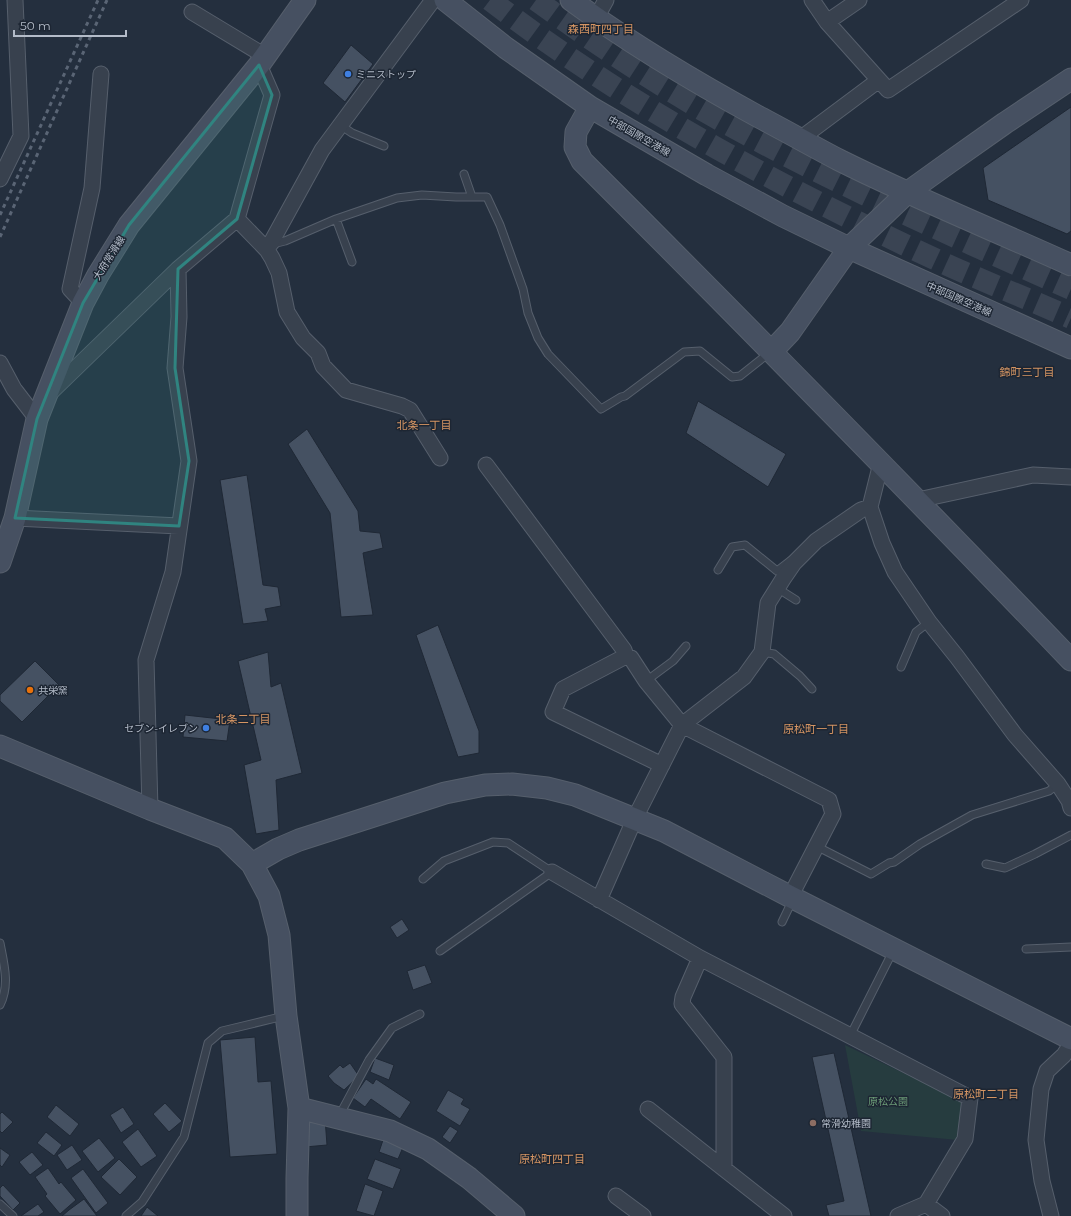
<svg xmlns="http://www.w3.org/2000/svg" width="1071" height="1216" font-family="Montserrat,'Noto Sans JP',sans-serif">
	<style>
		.green { fill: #263c3f }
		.building { fill: #455162; stroke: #1f2835 }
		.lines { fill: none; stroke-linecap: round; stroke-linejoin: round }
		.highway-tunnel { stroke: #3a4453; stroke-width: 22; stroke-dasharray: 22 11; stroke-linecap: butt }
		.lane-casing { stroke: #565f6c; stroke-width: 9 }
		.street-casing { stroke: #565f6c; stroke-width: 17 }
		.secondary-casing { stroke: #565f6c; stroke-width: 23 }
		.lane { stroke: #38414e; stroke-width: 7 }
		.street { stroke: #38414e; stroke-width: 15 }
		.secondary { stroke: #465061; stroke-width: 21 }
		.rail { stroke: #5a6575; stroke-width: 3; stroke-dasharray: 4 4; stroke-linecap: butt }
		.marked { fill: #308480; fill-opacity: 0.2; stroke: #308480; stroke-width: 3; stroke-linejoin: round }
		.shop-dot { fill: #3f7fe0; stroke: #1d2633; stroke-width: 1.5 }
		.food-dot { fill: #e8710a; stroke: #1d2633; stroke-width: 1.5 }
		.education-dot { fill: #8d6e63; stroke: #1d2633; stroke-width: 1.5 }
		.labels { text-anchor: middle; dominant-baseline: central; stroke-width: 3; stroke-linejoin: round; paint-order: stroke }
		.poi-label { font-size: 10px; fill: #b4bcc9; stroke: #1d2633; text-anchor: start }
		.street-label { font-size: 10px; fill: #b4bcc9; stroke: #1d2633 }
		.park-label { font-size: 10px; fill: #6b9a76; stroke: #1d2633 }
		.neighbourhood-label { font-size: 11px; fill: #d59563; stroke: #1d2633 }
	</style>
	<rect width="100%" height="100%" fill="#242f3e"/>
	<path class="green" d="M 845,1045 L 964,1102 L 958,1140 L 861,1131 Z"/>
	<path class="building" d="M 351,45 L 373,64 L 345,102 L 323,83 Z
		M 1071,107 L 1071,231 L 1067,234 L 988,200 L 983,168 Z
		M 698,401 L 786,454 L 768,487 L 686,433 Z
		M 307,429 L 358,511 L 360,531 L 380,533 L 383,548 L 363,553 L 373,615 L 341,617 L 330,513 L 288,444 Z
		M 247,475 L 263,585 L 278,587 L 281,606 L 265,609 L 268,621 L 243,624 L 220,480 Z
		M 438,625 L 479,731 L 479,753 L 458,757 L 416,635 Z
		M 268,652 L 271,687 L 281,683 L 302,773 L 276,780 L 279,830 L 256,834 L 244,765 L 261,760 L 238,661 Z
		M 35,661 L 59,685 L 22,722 L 0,701 L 0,695 Z
		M 185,715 L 230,720 L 227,741 L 183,737 Z
		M 402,919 L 409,930 L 397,938 L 390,927 Z
		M 425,965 L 432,983 L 413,990 L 407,971 Z
		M 255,1037 L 258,1082 L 271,1081 L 277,1154 L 230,1157 L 220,1040 Z
		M 834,1053 L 871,1216 L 829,1216 L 826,1205 L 844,1201 L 812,1057 Z
		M 375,1058 L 394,1065 L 389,1080 L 370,1072 Z
		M 350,1063 L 359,1076 L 344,1090 L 334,1083 L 328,1076 L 340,1065 L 343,1068 Z
		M 366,1079 L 373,1084 L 376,1079 L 411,1102 L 400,1119 L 371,1099 L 365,1107 L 353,1098 Z
		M 448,1090 L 464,1099 L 461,1104 L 470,1109 L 460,1126 L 436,1111 Z
		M 165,1103 L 182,1121 L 169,1132 L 153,1114 Z
		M 56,1105 L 79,1124 L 70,1136 L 47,1117 Z
		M 123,1107 L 134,1124 L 121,1133 L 110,1115 Z
		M 2,1112 L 13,1122 L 2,1133 L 0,1131 L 0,1114 Z
		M 325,1118 L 327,1145 L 305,1147 L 303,1120 Z
		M 450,1126 L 458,1131 L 450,1143 L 442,1137 Z
		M 138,1129 L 157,1156 L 141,1167 L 122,1142 Z
		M 46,1132 L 62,1145 L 54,1156 L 37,1143 Z
		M 384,1137 L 404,1145 L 398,1159 L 379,1152 Z
		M 99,1138 L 115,1158 L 98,1172 L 82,1151 Z
		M 72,1145 L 82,1160 L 67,1170 L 57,1155 Z
		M 0,1148 L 10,1155 L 2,1167 L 0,1165 Z
		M 32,1152 L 43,1165 L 30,1175 L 19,1162 Z
		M 119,1159 L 137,1177 L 120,1195 L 101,1177 Z
		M 375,1159 L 401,1169 L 393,1189 L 367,1179 Z
		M 48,1168 L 59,1184 L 61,1182 L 76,1200 L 60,1214 L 45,1196 L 47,1194 L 35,1177 Z
		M 83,1169 L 108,1203 L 96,1213 L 71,1178 Z
		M 365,1184 L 383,1191 L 374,1216 L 356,1211 Z
		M 3,1185 L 20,1203 L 13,1210 L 0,1196 L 0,1188 Z
		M 84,1199 L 97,1216 L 62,1216 L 69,1210 Z
		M 38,1204 L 44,1212 L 38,1216 L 21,1216 Z
		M 147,1207 L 158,1216 L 141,1216 Z"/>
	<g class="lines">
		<path class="highway-tunnel" d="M 490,0 C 627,106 783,188 939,261 C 982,281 1027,298 1071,318
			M 536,0 C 593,42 652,81 713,116 C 829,181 950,235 1071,289"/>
		<defs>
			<path id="lane" d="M 340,125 L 352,133 L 384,146
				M 464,174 L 472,197
				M 336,219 L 352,262
				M 272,247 L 277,243 L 285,241 L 336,219 L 397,198 L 422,195 L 456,197 L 487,197 L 500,225 L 523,289 L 528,313 L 538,338 L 548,354 L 601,409 L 621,397 L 625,396 L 684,352 L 700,351 L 732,377 L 740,376 L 769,353
				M 718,570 L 732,547 L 745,545 L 777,571 L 790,561
				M 777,588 L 796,600
				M 762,652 L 774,654 L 800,676 L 812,689
				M 901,667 L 916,632 L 929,622
				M 646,681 L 673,661 L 686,646
				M 816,846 L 871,874 L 889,863 L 894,862 L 920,844 L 972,815 L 1049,791 L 1058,784
				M 986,864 L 1005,868 L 1035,854 L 1071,835
				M 423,879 L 444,861 L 493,842 L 508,843 L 552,872 L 440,951
				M 782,922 L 793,899
				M 0,943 C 4,964 10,985 0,1005
				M 1026,949 L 1071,947
				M 850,1036 L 893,951
				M 339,1116 L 369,1060 L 392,1028 L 420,1014
				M 0,1204 L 13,1216
				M 126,1216 L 142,1202 L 184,1137 L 208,1043 L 222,1031 L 284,1016"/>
			<path id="street" d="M 192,12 L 265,56
				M 596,18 L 606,0
				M 827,22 L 859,0
				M 879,80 L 888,90 L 1021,0
				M 800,139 L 879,80 L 827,22 L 812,0
				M 0,179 L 21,136 L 15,0
				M 237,219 L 267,250 L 272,258 L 279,273 L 287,312 L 303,338 L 318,353 L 323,366 L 346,390 L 402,406 L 410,410 L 440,458
				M 267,250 L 322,150 L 433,0
				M 83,303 L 70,289 L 92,188 L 101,74
				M 0,363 L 14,389 L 37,419
				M 50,393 L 178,269 L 237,219 L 272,95 L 259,65
				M 881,463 L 870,507 L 882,543 L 895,572 L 929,622 L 957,657 L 1015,735 L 1058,784 L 1069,801 L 1071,808
				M 486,465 L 624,650 L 626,656
				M 918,500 L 1033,475 L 1071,477
				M 15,518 L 179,526
				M 662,765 L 553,712 L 563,689 L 626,656 L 631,658 L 646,681 L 682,725 L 829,800 L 833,814 L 790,897
				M 150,809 L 146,660 L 173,572 L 189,461 L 175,368 L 179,317 L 178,269
				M 552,872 L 700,958 L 970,1098 L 965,1139 L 926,1204 L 898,1216
				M 599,900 L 635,818 L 682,725 L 744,677 L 762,652 L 768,603 L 783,579 L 794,563 L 816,541 L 861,510 L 870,507
				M 700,958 L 683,997 L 682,1004 L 724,1057 L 724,1169
				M 648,1109 L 784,1216
				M 616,1196 L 643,1216
				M 926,1204 L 942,1216
				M 1051,1216 L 1042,1181 L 1036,1140 L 1041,1089 L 1047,1071 L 1064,1055 L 1071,1044"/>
			<path id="secondary" d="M 445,0 L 506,48 L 590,107 L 707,175 L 783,216 L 849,248 L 1071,348
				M 571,0 C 632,45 693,81 759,117 C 786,131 812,146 839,160 C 915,198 994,230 1071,265
				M 590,107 L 576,132 L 575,147 L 582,161 C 747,326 910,492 1071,660
				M 772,351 L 790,332 L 849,248 L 908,192 L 947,164 L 1005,123 L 1071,79
				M 0,562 L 15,518 L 37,419 L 83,303 L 98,275 L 129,225 L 259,65 L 305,0
				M 0,746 L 150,809 L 225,838 L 252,864 L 269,896 L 279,935 L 286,1016 L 299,1108 L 297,1178 L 297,1216
				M 252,864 L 278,849 L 299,840 L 445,793 L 485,785 L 512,784 L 547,788 L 575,795 L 664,831 L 793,898 L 1071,1039
				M 299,1108 L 390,1131 L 428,1149 L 469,1178 L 514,1216"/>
		</defs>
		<use href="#lane" class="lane-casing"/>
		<use href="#street" class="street-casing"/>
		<use href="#secondary" class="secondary-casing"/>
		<use href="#lane" class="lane"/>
		<use href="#street" class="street"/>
		<use href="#secondary" class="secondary"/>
		<path class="rail" d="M 0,215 L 98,0
			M 0,237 L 107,0"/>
	</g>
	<path class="marked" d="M 259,65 L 272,95 L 237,219 L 178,269 L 175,368 L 189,461 L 179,526 L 15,518 L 37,419 L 83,303 L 129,225 Z"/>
	<g class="shop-dot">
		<circle cx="348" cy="74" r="4"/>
		<circle cx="206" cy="728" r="4"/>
	</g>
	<circle class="food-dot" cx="30" cy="690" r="4"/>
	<circle class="education-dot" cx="813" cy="1123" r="4"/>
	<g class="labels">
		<g class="poi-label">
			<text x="356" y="74">ミニストップ</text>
			<text x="38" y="690">共栄窯</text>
			<text x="198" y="728" text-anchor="end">セブン-イレブン</text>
			<text x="821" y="1123">常滑幼稚園</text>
		</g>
		<g class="street-label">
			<text transform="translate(639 136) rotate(30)">中部国際空港線</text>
			<text transform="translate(109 258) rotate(-58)">大府常滑線</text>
			<text transform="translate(959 299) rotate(24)">中部国際空港線</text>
		</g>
		<g class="park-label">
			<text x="888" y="1101">原松公園</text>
		</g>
		<g class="neighbourhood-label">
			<text x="601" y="29">森西町四丁目</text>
			<text x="1027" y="372">錦町三丁目</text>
			<text x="424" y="425">北条一丁目</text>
			<text x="243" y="719">北条二丁目</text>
			<text x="816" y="729">原松町一丁目</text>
			<text x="986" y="1094">原松町二丁目</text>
			<text x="552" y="1159">原松町四丁目</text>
		</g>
	</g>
	<path d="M14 30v6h112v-6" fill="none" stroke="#b4bcc9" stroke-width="2"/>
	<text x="20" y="30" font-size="12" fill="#b4bcc9" stroke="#1d2633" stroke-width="3" paint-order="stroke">50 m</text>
</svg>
